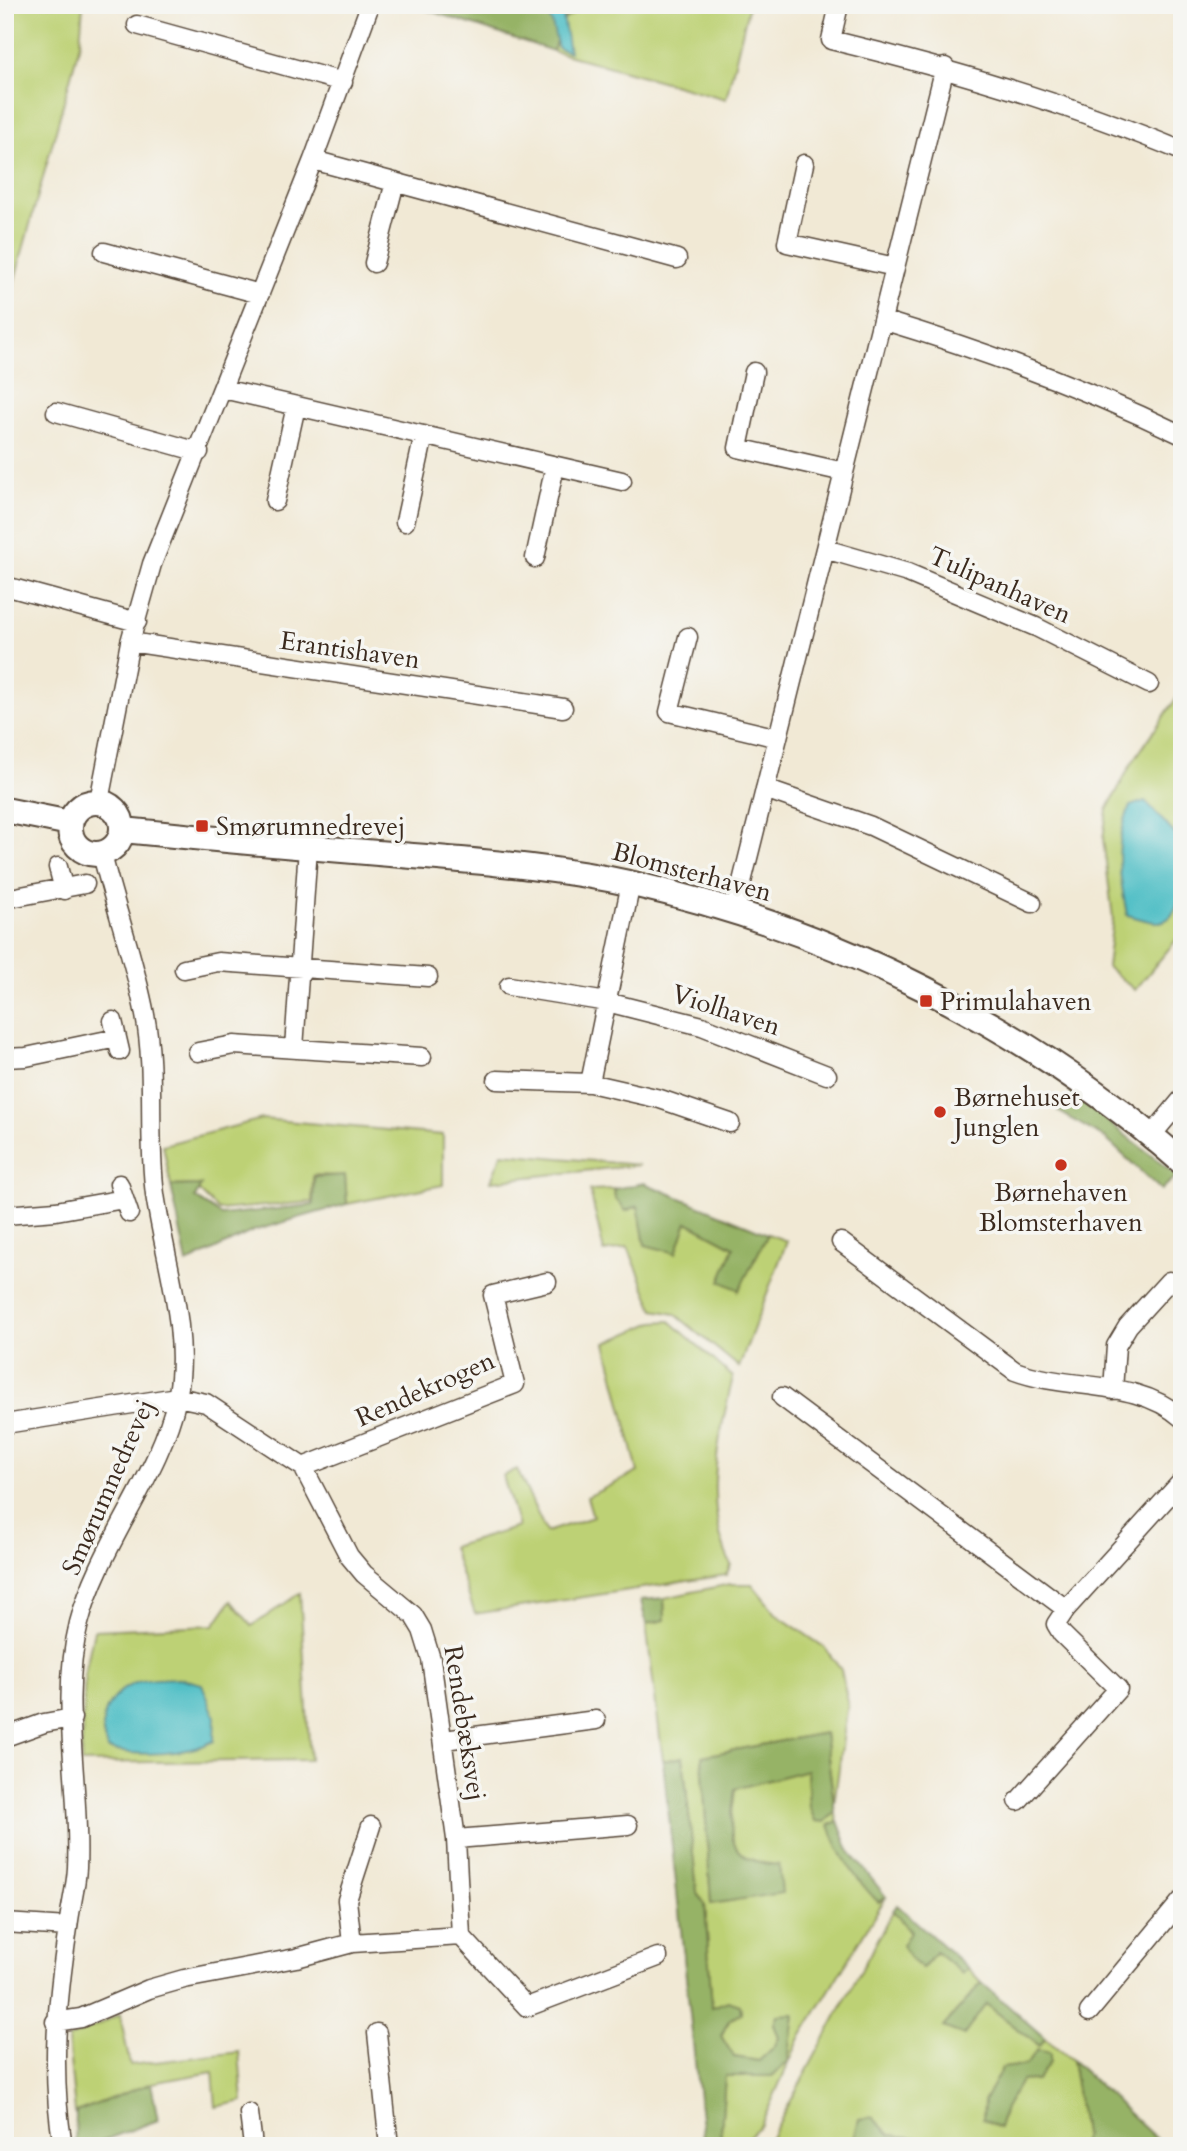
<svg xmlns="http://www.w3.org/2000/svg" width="1187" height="2151" font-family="Cardo,serif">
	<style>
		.green { fill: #bdd174; stroke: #7c7e49; stroke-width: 2 }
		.forest { fill: #96b366; stroke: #686e42; stroke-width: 2 }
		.water { fill: #51bfc6; stroke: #467472; stroke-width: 2 }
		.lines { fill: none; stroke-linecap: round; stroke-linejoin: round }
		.street-casing { stroke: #564739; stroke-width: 21 }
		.secondary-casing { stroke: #564739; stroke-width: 28 }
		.street { stroke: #fff; stroke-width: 18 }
		.secondary { stroke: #fff; stroke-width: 24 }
		.poi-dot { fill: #c8321e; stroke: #f6f6f2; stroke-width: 2.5 }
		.labels { text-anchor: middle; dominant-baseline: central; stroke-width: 7; stroke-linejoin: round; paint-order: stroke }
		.street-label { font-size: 26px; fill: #3b2a1e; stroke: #f6f6f2 }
		.poi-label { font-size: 26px; fill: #3b2a1e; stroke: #f6f6f2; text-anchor: start }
	</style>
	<rect width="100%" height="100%" fill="#f6f6f2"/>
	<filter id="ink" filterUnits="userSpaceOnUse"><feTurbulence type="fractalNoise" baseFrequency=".0143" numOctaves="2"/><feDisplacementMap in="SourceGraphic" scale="14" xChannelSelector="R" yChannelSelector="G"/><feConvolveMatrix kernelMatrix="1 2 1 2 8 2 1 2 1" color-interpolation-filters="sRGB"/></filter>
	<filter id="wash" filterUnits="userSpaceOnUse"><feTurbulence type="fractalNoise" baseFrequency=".00686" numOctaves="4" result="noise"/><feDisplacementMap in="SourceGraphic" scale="28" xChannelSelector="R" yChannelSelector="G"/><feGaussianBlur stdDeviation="1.57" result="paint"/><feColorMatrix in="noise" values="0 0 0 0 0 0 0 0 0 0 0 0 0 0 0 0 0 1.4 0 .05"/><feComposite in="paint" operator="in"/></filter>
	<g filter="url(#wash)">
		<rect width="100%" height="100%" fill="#f1e9d5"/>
		<path class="green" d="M 5,5 L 83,5 L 80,43 L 5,315 Z
			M 586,5 L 749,5 L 726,99 L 553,51 L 562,21 Z
			M 1182,690 L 1182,933 L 1135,990 L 1107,967 L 1113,918 L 1103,839 L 1107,810 L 1130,766 Z
			M 262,1119 L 443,1135 L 443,1185 L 347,1204 L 345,1176 L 313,1175 L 312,1202 L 218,1210 L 193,1185 L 171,1186 L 163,1145 Z
			M 502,1153 L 639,1165 L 491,1181 Z
			M 614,1189 L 615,1198 L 686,1221 L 734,1247 L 738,1290 L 768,1234 L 787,1241 L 739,1367 L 675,1314 L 654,1310 L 628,1247 L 604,1252 L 590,1190 Z
			M 670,1321 L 733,1377 C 718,1441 702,1504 731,1565 L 726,1575 L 475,1614 L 452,1547 L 518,1527 L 503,1476 L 517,1469 L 546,1532 L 593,1517 L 587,1497 L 638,1472 L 606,1343 L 654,1322 Z
			M 730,1584 L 752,1584 L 777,1615 L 824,1647 L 841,1670 L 848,1703 L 834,1804 L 825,1733 L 702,1756 L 711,1903 L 754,1863 L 735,1849 L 730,1827 L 735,1788 L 807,1770 L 809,1806 L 824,1822 L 835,1813 L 838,1821 L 829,1825 L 879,1902 L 886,1897 L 799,2040 L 761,2125 L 742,2143 L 720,2146 L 725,2076 L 772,2076 L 788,2062 L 794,2014 L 774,2024 L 779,2038 L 774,2047 L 759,2061 L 734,2057 L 721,2036 L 729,2020 L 741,2014 L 740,2005 L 728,2001 L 712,2008 L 705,1904 L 697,1893 L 683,1757 L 663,1761 L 646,1624 L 665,1620 L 664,1598 Z
			M 300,1593 L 310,1760 L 81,1763 L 85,1673 L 94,1630 L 214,1625 L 231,1601 L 252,1626 Z
			M 893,1911 L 911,1932 L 902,1945 L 912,1960 L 922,1968 L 936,1952 L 962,1973 L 968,1968 L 982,1983 L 944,2027 L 986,2003 L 1039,2046 L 1045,2038 L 1072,2060 L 1084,2133 L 1082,2146 L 989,2146 L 890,2135 L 854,2139 L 859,2146 L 767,2145 Z
			M 120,2014 L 130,2065 L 239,2052 L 243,2101 L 216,2107 L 213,2072 L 151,2083 L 75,2113 L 68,2039 Z"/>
		<path class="forest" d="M 412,5 L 586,5 L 562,21 L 553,51 Z
			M 1072,1093 L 1177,1176 L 1161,1190 L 1106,1139 L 1058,1111 Z
			M 345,1175 L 347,1204 L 253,1231 L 187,1263 L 171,1186 L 201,1185 L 195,1198 L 221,1215 L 313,1205 L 314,1177 Z
			M 644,1183 L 768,1234 L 739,1290 L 720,1281 L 734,1247 L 687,1222 L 676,1253 L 645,1245 L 638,1206 L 626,1211 L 615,1198 L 614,1189 Z
			M 664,1598 L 665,1620 L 646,1624 L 641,1600 Z
			M 825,1733 L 835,1813 L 824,1822 L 815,1821 L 809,1806 L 807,1770 L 735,1789 C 729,1834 723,1861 779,1865 L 782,1893 L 711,1904 L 702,1756 Z
			M 683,1757 L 697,1892 L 705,1904 L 712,2007 L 728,2001 L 740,2005 L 741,2013 L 729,2020 L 721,2036 L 734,2057 L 759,2061 L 774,2047 L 779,2038 L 774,2024 L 777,2015 L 794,2014 L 788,2062 L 772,2076 L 725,2076 L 720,2146 L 704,2146 L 663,1761 Z
			M 838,1821 L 849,1850 L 886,1897 L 878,1902 C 856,1879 839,1856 829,1825 Z
			M 897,1905 L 968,1968 L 962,1974 L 936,1952 L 922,1968 L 912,1960 L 902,1945 L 911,1931 L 893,1911 Z
			M 982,1983 L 1045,2038 L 1040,2046 L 986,2004 L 964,2035 L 943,2027 Z
			M 1037,2050 L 1050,2053 L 1050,2062 L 1037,2080 L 1021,2081 L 1005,2108 L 999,2128 L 983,2119 L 984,2101 L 1002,2068 L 1026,2065 Z
			M 1072,2060 L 1164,2146 L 1082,2146 L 1084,2133 Z
			M 151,2083 L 158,2120 L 88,2146 L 75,2146 L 76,2112 Z
			M 872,2117 L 890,2135 L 989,2146 L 859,2146 L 854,2139 L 859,2119 Z"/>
		<path class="water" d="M 543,5 L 561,5 L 569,52 L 558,48 L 552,23 Z
			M 1145,801 L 1182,842 C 1182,864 1187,925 1155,922 C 1146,921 1136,917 1127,915 C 1119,872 1113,848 1130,806 Z
			M 179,1678 L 202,1684 L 215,1717 L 214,1741 C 186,1755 138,1757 108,1749 C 95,1722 107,1695 135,1683 C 147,1678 165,1679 179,1678 Z"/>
	</g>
	<g filter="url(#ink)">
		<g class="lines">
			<defs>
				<path id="street" d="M 839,5 L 831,40 C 951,69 1067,103 1182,151
					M 137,25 L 343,82
					M 313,160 L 677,259
					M 804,164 L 787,243 L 895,267
					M 104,252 L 260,294
					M 374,263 L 395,182
					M 882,320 C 985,351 1085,388 1182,435
					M 754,372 L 738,448 L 844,472
					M 223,389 L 622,481
					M 56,412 L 199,452
					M 275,501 L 296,406
					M 405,522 L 424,435
					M 825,549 L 908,573 L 1036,627 L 1149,684
					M 535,558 L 555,466
					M 5,586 L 137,622
					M 688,637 L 669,712 L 778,738
					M 130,642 L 563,708
					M 765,789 L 871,826 L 1032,903
					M 99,801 L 130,642 L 152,564 L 313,160 L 370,5
					M 58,867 L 64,890
					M 5,899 L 85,884
					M 735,910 L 945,67
					M 184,969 L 218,962 L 428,977
					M 509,986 L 607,1002 L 702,1026 L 827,1075
					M 113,1021 L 120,1051
					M 294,1048 L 308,848
					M 198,1052 L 234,1045 L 422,1057
					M 5,1058 L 26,1057 L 117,1038
					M 497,1080 L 590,1083 L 660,1099 L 730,1123
					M 590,1083 L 631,883
					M 1152,1135 L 1182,1099
					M 119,1184 L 129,1213
					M 5,1215 L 56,1211 L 124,1199
					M 841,1242 L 1015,1371 C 1069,1391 1137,1378 1182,1418
					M 1113,1390 L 1116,1346 L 1128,1326 L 1169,1281
					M 782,1397 L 1066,1609
					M 5,1424 L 177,1397 L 206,1403 L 303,1467 L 349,1556 L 364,1574 L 413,1615 L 422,1630 L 431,1659 L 456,1839 L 461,1936 L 352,1943 L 296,1958 L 184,1979 L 149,1989 L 81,2018 L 55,2022
					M 303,1467 L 515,1384 L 493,1295 L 547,1282
					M 5,1737 L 44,1723 L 72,1718
					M 444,1740 L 596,1720
					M 1018,1801 L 1118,1689 L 1062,1634 L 1056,1624 L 1066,1609 L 1182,1481
					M 456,1839 L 628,1825
					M 5,1923 L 68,1927
					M 461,1936 L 527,2007 L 658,1957
					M 352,1943 L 347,1900 L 371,1826
					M 1089,2012 L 1182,1900
					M 377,2033 L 389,2146
					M 249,2113 L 253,2146
					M 63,2146 C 50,2072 57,2001 68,1928 C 70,1908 76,1888 77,1868 C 81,1788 59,1703 79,1623 C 99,1545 160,1475 177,1398 C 191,1333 164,1258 155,1194 C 147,1134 156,1074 145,1015 C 135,961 115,908 102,854"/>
				<path id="secondary" d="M70 828a26 26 0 1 1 52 0a26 26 0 1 1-52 0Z
					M 5,810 L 70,823
					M 123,830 C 212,839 301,847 390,854 C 471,861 553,866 633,884 C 835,930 1026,1025 1182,1162"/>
			</defs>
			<use href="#street" class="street-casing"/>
			<use href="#secondary" class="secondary-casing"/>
			<use href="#street" class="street"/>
			<use href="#secondary" class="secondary"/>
		</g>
	</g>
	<g class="poi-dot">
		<rect x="195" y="819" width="14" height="14" rx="3.5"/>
		<rect x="919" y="994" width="14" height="14" rx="3.5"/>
		<circle cx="940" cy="1112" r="7"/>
		<circle cx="1061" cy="1165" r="7"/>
	</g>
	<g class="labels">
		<g class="street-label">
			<text transform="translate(1000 585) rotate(24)">Tulipanhaven</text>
			<text transform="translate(350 650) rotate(8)">Erantishaven</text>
			<text transform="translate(692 872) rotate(15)">Blomsterhaven</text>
			<text transform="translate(726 1010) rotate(18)">Violhaven</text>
			<text transform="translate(425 1389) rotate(-24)">Rendekrogen</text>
			<text transform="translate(108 1487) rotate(-66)">Smørumnedrevej</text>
			<text transform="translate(465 1723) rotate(81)">Rendebæksvej</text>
		</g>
		<g class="poi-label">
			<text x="216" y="826">Smørumnedrevej</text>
			<text x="940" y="1001">Primulahaven</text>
			<text x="954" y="1097">Børnehuset<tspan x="954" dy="30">Junglen</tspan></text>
			<text x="1061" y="1192" text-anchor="middle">Børnehaven<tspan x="1061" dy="30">Blomsterhaven</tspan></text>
		</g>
	</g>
	<rect width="1187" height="2151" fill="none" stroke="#f6f6f2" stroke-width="28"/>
</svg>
